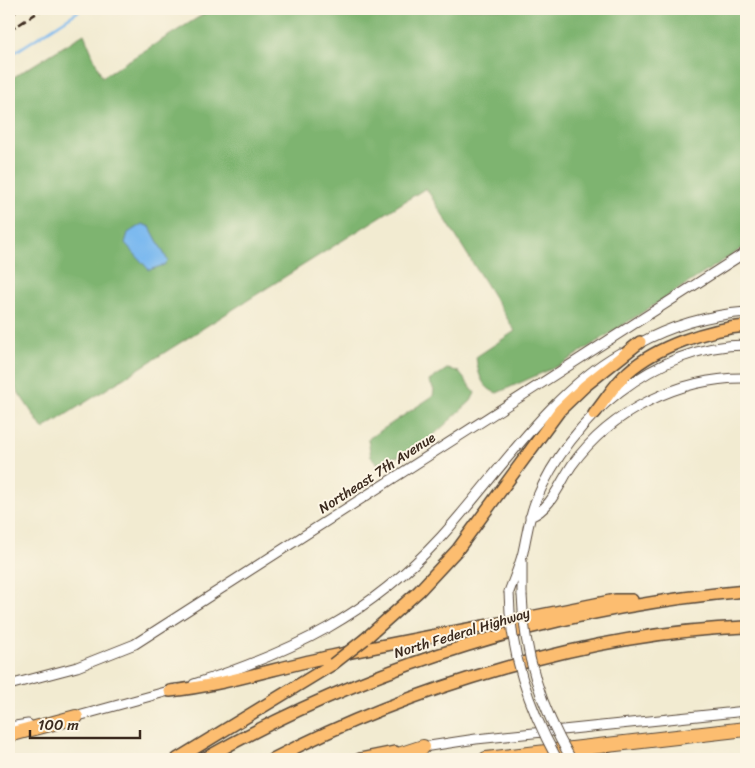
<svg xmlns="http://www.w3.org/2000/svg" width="755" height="768" font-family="Sriracha,sans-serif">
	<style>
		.forest { fill: #7eb470; stroke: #5c6f47 }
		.water { fill: #7cb9ef; stroke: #5c7286 }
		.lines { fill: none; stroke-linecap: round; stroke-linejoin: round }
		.stream { stroke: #7cb9ef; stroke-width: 2.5 }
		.minor-casing { stroke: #564739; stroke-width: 11 }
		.major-casing { stroke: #564739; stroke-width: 14 }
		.highway-casing { stroke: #564739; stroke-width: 16 }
		.minor { stroke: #fff; stroke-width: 9 }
		.major { stroke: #fcbd6f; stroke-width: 11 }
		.highway { stroke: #fcbd6f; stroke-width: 14 }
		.rail { stroke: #3b2a1e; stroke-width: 2.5; stroke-dasharray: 8 4; stroke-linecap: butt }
		.minor-bridge-casing { stroke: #564739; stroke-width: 11; stroke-linecap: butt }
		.major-bridge-casing { stroke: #564739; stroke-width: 14; stroke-linecap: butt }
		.minor-bridge { stroke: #fff; stroke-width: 9 }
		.major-bridge { stroke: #fcbd6f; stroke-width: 11 }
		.labels { text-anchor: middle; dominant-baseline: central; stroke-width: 4; stroke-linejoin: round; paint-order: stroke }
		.street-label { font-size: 14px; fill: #3b2a1e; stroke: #fcf5e5 }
	</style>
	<rect width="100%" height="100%" fill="#fcf5e5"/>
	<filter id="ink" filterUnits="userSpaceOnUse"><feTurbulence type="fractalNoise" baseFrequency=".02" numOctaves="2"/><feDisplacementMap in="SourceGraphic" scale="10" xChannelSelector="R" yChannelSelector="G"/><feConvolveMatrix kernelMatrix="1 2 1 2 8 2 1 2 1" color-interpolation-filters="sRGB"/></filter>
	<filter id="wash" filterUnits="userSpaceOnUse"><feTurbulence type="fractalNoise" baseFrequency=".0096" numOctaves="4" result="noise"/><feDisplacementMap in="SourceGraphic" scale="20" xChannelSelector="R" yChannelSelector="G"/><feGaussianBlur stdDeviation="1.12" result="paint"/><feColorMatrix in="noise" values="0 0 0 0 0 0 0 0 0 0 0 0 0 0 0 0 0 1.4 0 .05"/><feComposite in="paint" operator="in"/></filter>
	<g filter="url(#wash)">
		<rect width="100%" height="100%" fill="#f2ebd1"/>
		<path class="forest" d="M 212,9 L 746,9 L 746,246 L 562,364 L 497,393 C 481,388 478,372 476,357 L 515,331 L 426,188 L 43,429 L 12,383 L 9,384 L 9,80 L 84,34 L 102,77 Z
			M 447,369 L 458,371 L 475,393 L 471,401 L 427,441 L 415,445 L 400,456 L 389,458 L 378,464 L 371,457 L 368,439 L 433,396 L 434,390 L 429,381 Z"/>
		<path class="water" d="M 142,224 L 150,227 L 168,261 L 164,265 L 149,270 L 125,243 L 128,233 Z"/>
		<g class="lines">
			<path class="stream" d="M 9,56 L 82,9"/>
		</g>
	</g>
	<g filter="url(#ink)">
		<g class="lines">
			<defs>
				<path id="minor" d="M 636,345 C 670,326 708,315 746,312
					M 530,517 C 552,508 559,484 572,465 C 611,411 680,377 746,378
					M 509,592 C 514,578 520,565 523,552 C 527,534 529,517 536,500 C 570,418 655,345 746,345
					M 522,595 L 522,561
					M 194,684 C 294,651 368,616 441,537 C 495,478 550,392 620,353
					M 9,685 L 77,667 L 135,644 L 746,252
					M 71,718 L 176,689
					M 9,727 L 28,724
					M 423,747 L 476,739 L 746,711"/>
				<path id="major" d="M 594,414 C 605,401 615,383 628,372 C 657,346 709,329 746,326
					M 365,639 L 419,591 L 458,549 L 560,410 L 585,386 L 640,342
					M 170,691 C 225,685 278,667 332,656 C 426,636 521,620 615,600 L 632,600
					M 177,759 L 333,664
					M 204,759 C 371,664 555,608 746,591
					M 273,759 C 409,688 592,632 746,627
					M 360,759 L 395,752"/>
				<path id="highway" d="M 9,735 L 76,717
					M 386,759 L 423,747
					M 486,759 L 746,729"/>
			</defs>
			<use href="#minor" class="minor-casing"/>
			<use href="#major" class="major-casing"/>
			<use href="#highway" class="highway-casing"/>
			<use href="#minor" class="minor"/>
			<use href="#major" class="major"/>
			<use href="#highway" class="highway"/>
			<path class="rail" d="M 9,16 L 21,9
				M 9,31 L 43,9
				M 733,759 L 746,756"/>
			<defs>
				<path id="minor-bridge" d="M 509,592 C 510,653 528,706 557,759
					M 522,595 C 524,655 541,707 571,759"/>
				<path id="major-bridge" d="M 333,664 L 365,639"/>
			</defs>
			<use href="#minor-bridge" class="minor-bridge-casing"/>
			<use href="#major-bridge" class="major-bridge-casing"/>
			<use href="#minor-bridge" class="minor-bridge"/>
			<use href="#major-bridge" class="major-bridge"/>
		</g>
	</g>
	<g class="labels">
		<g class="street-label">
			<text transform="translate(377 473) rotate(-33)">Northeast 7th Avenue</text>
			<text transform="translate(462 633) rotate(-17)">North Federal Highway</text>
		</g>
	</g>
	<rect width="755" height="768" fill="none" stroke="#fcf5e5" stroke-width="30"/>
	<path d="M30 730v8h110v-8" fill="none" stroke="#3b2a1e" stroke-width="2.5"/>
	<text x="38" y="730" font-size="15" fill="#3b2a1e" stroke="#fcf5e5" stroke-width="4" paint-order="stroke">100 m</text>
</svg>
